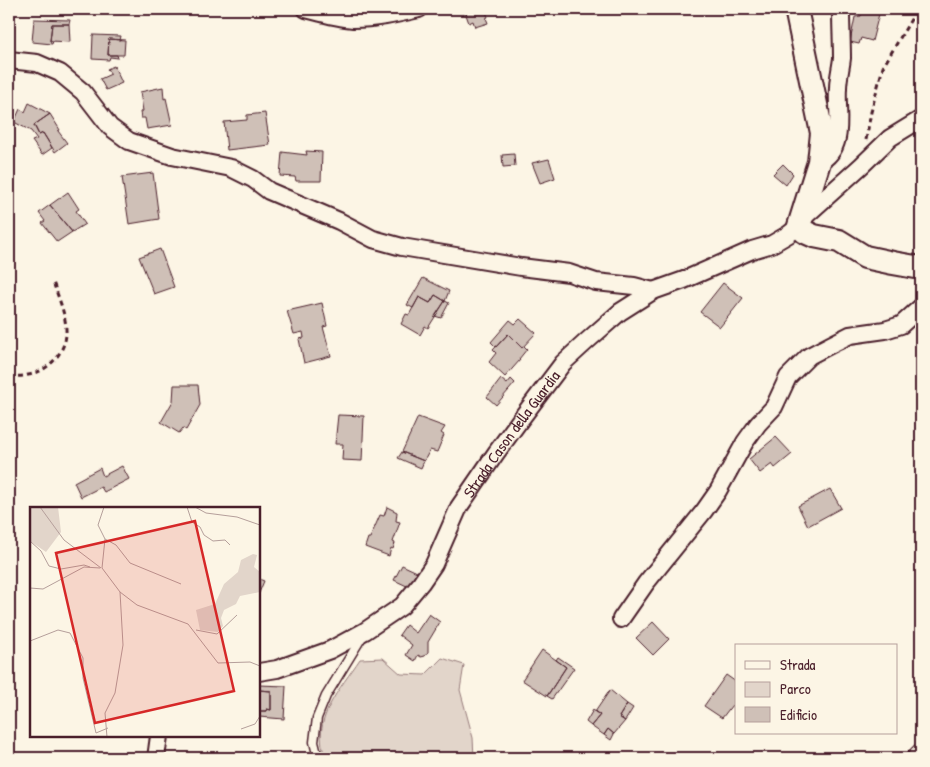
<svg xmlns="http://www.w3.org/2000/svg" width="930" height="767" font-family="'Patrick Hand',sans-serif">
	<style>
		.green { fill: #e2d5ca; stroke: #967a7a }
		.building { fill: #cfc0b7; stroke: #4a1f2b }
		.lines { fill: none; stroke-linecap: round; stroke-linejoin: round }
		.lane-casing { stroke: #4a1f2b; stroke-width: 11 }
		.street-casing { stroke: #4a1f2b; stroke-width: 20 }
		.secondary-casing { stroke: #4a1f2b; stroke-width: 26 }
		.path { stroke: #4a1f2b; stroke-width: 3; stroke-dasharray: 5 4; stroke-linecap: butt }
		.lane { stroke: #fcf5e5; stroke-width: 8 }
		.street { stroke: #fcf5e5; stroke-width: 16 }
		.secondary { stroke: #fcf5e5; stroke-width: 22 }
		.labels { text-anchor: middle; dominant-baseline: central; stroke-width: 4; stroke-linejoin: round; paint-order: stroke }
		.street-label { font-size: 16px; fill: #4a1f2b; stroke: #fcf5e5 }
		.inset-road { fill: none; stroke: #b59f9b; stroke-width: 1 }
		.view { fill: #d62828; fill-opacity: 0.15; stroke: #d62828; stroke-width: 2.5 }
		.inset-edge { fill: none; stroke: #4a1f2b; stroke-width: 2.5 }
	</style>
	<rect width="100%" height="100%" fill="#fcf5e5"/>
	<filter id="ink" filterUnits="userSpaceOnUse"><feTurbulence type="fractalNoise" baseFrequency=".02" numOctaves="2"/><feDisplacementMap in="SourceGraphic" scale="10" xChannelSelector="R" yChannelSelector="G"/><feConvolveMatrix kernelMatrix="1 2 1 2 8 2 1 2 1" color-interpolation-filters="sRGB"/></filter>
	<g filter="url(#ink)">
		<path class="green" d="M 383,658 L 401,674 L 425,675 L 442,658 L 464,665 L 460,690 L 473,738 L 474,758 L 326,758 C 309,721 341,688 360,659 Z"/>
		<path class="building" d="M 464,9 L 485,9 L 488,17 L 486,18 L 488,23 L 475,27 L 473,21 L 469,23 Z
			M 862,9 L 877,9 L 880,10 L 872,41 L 861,38 L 859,44 L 850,42 L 855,17 L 861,16 Z
			M 34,19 L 70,20 L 69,24 L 52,24 L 50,41 L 53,41 L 52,44 L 32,42 Z
			M 52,24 L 69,24 L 70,42 L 50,41 Z
			M 93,35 L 121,36 L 120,40 L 109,39 L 108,55 L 117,55 L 118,58 L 110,57 L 109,60 L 92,59 Z
			M 109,39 L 125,40 L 124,55 L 108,55 Z
			M 114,66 L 122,83 L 106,90 L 100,79 L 111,74 L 107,69 Z
			M 921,78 L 921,96 L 917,94 Z
			M 163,87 L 164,99 L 166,98 L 172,125 L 147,129 L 145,118 L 141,118 L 140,112 L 143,111 L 140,92 Z
			M 29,103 L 50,114 L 34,125 L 39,135 L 43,133 L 52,148 L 42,155 L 32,141 L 37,139 L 31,131 L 14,122 L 20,109 L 25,112 Z
			M 265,113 L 270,145 L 227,150 L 224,122 L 247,120 L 247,115 Z
			M 50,114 L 60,130 L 58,131 L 67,143 L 55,152 L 43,133 L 39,135 L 34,125 Z
			M 306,151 L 322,152 L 321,181 L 296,181 L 295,177 L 280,176 L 282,152 L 307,155 Z
			M 514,154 L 515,166 L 503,167 L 502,155 Z
			M 549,159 L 555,178 L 540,183 L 532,163 Z
			M 783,164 L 793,174 L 786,185 L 773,174 Z
			M 153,173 L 159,219 L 129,224 L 122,177 Z
			M 68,192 L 79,209 L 76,211 L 85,224 L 72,232 L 50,205 Z
			M 50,205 L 72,232 L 57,242 L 42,223 L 45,221 L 39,213 Z
			M 160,249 L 174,287 L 154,294 L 139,257 Z
			M 423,278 L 449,291 L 445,301 L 435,295 L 430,303 L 419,297 L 413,308 L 407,305 Z
			M 723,283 L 743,298 L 720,327 L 700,312 Z
			M 435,295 L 445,301 L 428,328 L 425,326 L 420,335 L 401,324 L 406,314 L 409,315 L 419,297 L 430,303 Z
			M 445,301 L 449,303 L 441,318 L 435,316 Z
			M 322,303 L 327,326 L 323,327 L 331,356 L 304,363 L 299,339 L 304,338 L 303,332 L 294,334 L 287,311 Z
			M 520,319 L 536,333 L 522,348 L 508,334 L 496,347 L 491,342 L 510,320 L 515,324 Z
			M 508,334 L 522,348 L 524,346 L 527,349 L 519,359 L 520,360 L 505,377 L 489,362 L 496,353 L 493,350 Z
			M 501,379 L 507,384 L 511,379 L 515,383 L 496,405 L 487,397 Z
			M 174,385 L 198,385 L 200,405 L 186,430 L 183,428 L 179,433 L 161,422 L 173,401 Z
			M 338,415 L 364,416 L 362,461 L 342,460 L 343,444 L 335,444 Z
			M 418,417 L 445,427 L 441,433 L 444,435 L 437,452 L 430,450 L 424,461 L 402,452 Z
			M 776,437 L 792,454 L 775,468 L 772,464 L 760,473 L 749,459 Z
			M 402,452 L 424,461 L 421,468 L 398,458 Z
			M 122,466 L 129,479 L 104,492 L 101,487 L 81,497 L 74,482 L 100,468 L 103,476 Z
			M 830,489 L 841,508 L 808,526 L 798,506 Z
			M 387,507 L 397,512 L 396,521 L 400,522 L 393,542 L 395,543 L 393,549 L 391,548 L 389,556 L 365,547 L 368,538 L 370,538 L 380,515 L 384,516 Z
			M 402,565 L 417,572 L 409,587 L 394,580 Z
			M 259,579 L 264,581 L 259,593 Z
			M 429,614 L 440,622 L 428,642 L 428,652 L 425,656 L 421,657 L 418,655 L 415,661 L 406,655 L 412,645 L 399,635 L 406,625 L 416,633 Z
			M 653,622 L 669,639 L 653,655 L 636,638 Z
			M 542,650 L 566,667 L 547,696 L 522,680 Z
			M 558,657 L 574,668 L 552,699 L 547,696 L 566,667 L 556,660 Z
			M 726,675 L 736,682 L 736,687 L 735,689 L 736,690 L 736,703 L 734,707 L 732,705 L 722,718 L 704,706 Z
			M 259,685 L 286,686 L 284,719 L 259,717 L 259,711 L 267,711 L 267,709 L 271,710 L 271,691 L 259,690 Z
			M 259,690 L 271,691 L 271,710 L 267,709 L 267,711 L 259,711 Z
			M 610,690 L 627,704 L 619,717 L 625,721 L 614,734 L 608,729 L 604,735 L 591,726 L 600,715 L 595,712 Z
			M 627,704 L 633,708 L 625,721 L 619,717 Z
			M 593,710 L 600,715 L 591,726 L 586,722 Z
			M 608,729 L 614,734 L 611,740 L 604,735 Z"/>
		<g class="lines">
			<defs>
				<path id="lane" d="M 318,758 L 314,742 L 317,718 L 326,696 L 362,637"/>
				<g id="street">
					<path d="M 306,9 C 321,13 337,18 353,19 C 376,19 397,14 419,9"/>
					<path d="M 9,60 L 37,63 L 60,73 L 83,92 L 110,127 L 129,141 L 172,156 L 231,168 L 253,179 L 269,191 L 339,221 L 373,239 L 402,247 L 521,267 L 569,273 L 596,282 L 634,286 L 653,291"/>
					<path d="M 819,162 C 847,148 836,113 838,88 C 838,78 841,68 842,58 C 842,43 841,27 841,12 L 842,9"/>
					<path d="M 802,219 L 861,166 L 890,138 L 921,119"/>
					<path d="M 621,619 L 646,583 L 704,511 L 718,491 L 745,442 L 758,424 L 774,407 L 788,377 L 809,356 L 832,344 L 850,335 L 885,330 L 901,325 L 921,307"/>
					<path id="s1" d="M 259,672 L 277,669 L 330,650 L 365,631 L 402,606 L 421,583 L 434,564 L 459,507 L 496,453 L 520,420 L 563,363 L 587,341 L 620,312 L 653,291 L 684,280 L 752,250 L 772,244 L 789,234 L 799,226"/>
					<path d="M 156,758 L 159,736"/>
					<path d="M 915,758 L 921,752"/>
				</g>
				<path id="secondary" d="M 796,9 L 822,133 L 819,162 L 799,226 L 805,232 L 814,236 L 839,241 L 865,257 L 893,263 L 921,268"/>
			</defs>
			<use href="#lane" class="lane-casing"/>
			<use href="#street" class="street-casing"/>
			<use href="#secondary" class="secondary-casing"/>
			<path class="path" d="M 866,140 L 871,112 L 883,67 L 917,9
				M 9,376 C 15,376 22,377 28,375 C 47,372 64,354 66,335 C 67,317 59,299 53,282"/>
			<use href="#lane" class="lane"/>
			<use href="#street" class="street"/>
			<use href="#secondary" class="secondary"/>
		</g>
	</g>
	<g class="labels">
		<g class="street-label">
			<text stroke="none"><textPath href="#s1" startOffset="364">Strada Cason della Guardia</textPath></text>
		</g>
	</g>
	<g transform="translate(30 507)">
		<rect width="230" height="230" fill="#fcf5e5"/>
		<path d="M 0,0 L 28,0 L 31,25 L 16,45 L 0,34 ZM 223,47 L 227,48 L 224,60 L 230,65 L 230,85 L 210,89 L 206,97 L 194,103 L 191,111 L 193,119 L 188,125 L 170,123 L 166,103 L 185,97 L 194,77 L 208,65 L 211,53 Z" fill="#e2d5ca"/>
		<path class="inset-road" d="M 10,0 L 34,33 L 71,61M 157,0 L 162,15 L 170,20 L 174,28 L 183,34 L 195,33 L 200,38M 165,0 L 176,6 L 207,10 L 230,18M 75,32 L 86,38 L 100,56 L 151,77M 0,34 L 11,44 L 19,59 L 31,62 L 54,58 L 60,60M 72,61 L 90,85 L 107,98 L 158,117 L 188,156 L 220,155 L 230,159M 72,61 L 75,32 L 68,18 L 74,0M 0,81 L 13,82 L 54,60 L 70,61M 166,123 L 187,127 L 207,108M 0,134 L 28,123 L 40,126 L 53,151 L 53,171 L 66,226 L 78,221M 230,191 L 230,208M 211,222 L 225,217 L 230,209M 77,230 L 75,206 L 85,186 L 93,138 L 90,85"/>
		<path class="view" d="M 165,14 L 204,184 L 65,216 L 26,46 Z"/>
		<rect width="230" height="230" class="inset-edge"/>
	</g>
	<rect width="930" height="767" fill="none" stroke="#fcf5e5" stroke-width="30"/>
	<rect x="15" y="15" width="900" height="737" fill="none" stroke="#4a1f2b" stroke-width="2" filter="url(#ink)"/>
	<rect x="735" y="644" width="162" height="90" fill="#fcf5e5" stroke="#b59f9b"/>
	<rect x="745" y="661" width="25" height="8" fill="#fcf5e5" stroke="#b59f9b"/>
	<text x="780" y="670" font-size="15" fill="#4a1f2b">Strada</text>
	<rect x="745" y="682" width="25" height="15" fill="#e2d5ca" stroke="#b59f9b"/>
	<text x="780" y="694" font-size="15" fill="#4a1f2b">Parco</text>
	<rect x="745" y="707" width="25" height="15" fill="#cfc0b7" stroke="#b59f9b"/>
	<text x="780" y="720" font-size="15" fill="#4a1f2b">Edificio</text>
</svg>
